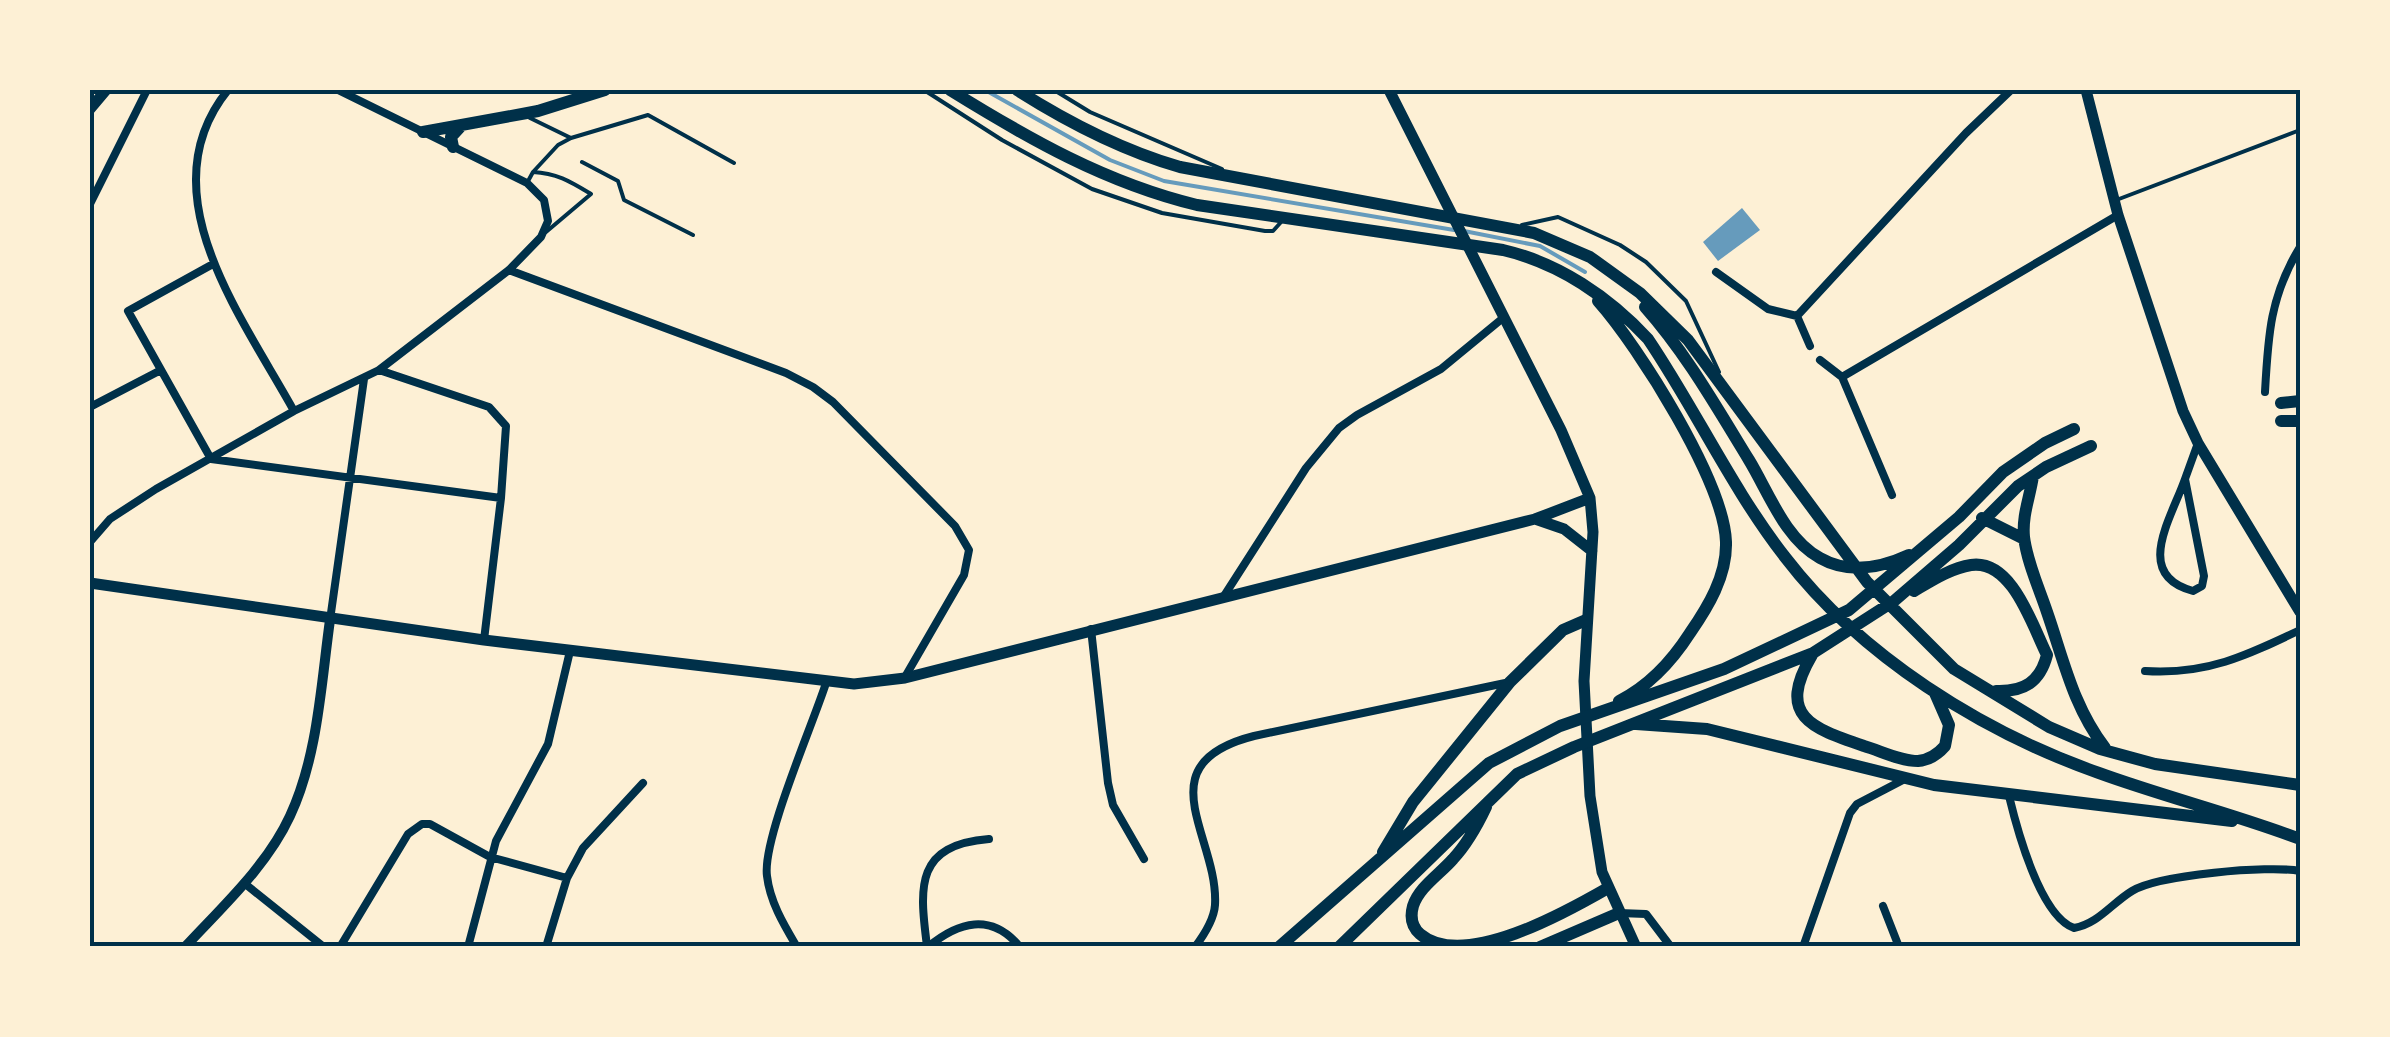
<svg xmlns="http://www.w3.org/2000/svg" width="2390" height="1037" font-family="Literata,serif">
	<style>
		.water { fill: #669bbc }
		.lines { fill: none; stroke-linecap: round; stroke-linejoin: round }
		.stream { stroke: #669bbc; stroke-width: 4 }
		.service { stroke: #003049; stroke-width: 4 }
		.minor { stroke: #003049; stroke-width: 8 }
		.tertiary { stroke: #003049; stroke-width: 10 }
		.secondary { stroke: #003049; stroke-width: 11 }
		.primary { stroke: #003049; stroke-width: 12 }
		.neatline { fill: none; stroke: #003049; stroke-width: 4 }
	</style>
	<rect width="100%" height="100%" fill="#fdf0d5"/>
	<path class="water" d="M 1742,208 L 1760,230 L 1718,261 L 1703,242 Z"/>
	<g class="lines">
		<path class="stream" d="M 985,90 L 1110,160 L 1164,181 L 1454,230
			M 1464,231 L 1540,246 L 1585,272"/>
		<path class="service" d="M 924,90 L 1002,140 L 1092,189 L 1162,213 L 1265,231 L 1273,231 L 1282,221
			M 1054,90 L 1090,112 L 1222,169
			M 530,118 L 571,138
			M 582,162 L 618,181 L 624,200 L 693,235
			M 533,172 L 558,145 L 571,138 L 648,115 L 734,163
			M 527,183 L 533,172 C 557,173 571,182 591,194 L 546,232
			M 2119,199 L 2300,130
			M 1522,225 L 1558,217 L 1620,245 L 1646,262 L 1686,301 L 1719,372"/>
		<path class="minor" d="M 228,90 C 145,192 243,318 294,411
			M 90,204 L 147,90
			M 213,264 L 128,311 L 211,459 L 501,498
			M 509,270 L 786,373 L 813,387 L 833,402 L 955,526 L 969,550 L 964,575 L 905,677
			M 1716,272 L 1768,309 L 1797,316 L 1810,346
			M 1797,316 L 1966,133 L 2011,90
			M 1820,360 L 1842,377 L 1892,495
			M 379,370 L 489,407 L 506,426 L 501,498 L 484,640
			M 1842,377 L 2118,215
			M 2265,392 C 2268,336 2270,296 2300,247
			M 90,407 L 161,370
			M 2185,479 L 2204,576 L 2202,586 L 2193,591 C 2133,575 2171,519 2185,479 Z
			M 2185,479 L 2198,443
			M 90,542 L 110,519 L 156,489 L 294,411 L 379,370 L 509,270 L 541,237 L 548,221 L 544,200 L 527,183 L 338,90
			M 1224,596 L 1306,468 L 1339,428 L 1357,415 L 1441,369 L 1503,318
			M 330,620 L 364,379
			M 1091,629 L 1108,783 L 1113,805 L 1144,859
			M 2145,671 C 2206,675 2246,656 2300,630
			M 2009,796 C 2017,829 2040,916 2074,928 C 2098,924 2112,903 2132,891 C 2158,875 2269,865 2300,871
			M 567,878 L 583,848 L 643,783
			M 244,883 L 324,947
			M 1883,906 L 1899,947
			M 1619,913 L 1646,914 L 1671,947
			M 927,946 C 919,885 916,845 989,839
			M 340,947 L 408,834 L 422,824 L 430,824 L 490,857 L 567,878 L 546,947
			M 468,947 L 496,841 L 548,744 L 570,651
			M 797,947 C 784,925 770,902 767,876 C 762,840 813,724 826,683
			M 928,947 C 958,922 991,912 1020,947
			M 1195,947 C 1204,935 1214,920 1215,905 C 1219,837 1143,764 1254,736 L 1510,682
			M 1803,947 L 1850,813 L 1857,804 L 1903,780"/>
		<path class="tertiary" d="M 185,947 C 222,907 267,866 290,816 C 318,756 321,684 330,620"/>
		<path class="secondary" d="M 1389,90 L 1561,430 L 1590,498 L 1593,532 L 1584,681 L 1590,796 L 1602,872 L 1636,947
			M 2086,90 L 2118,215 L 2183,411 L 2198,443 L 2300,612
			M 90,109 L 106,90
			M 1535,519 L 1564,529 L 1592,551
			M 90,583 L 484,640 L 854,684 L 905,678 L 1535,519 L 1590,498"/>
		<path class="primary" d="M 950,90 C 1029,139 1106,183 1197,205 L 1503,250 C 1559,263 1609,297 1648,339 C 1696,410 1732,489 1785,557 C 1861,656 1982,732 2099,773 C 2165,797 2234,814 2300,839
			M 1017,90 C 1069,123 1121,150 1180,167 L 1534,233 L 1590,257 L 1640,293 L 1688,340 L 1867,582 L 1954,669 L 2049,727 L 2100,749 L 2155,764 L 2300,785
			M 423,132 L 538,111 L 605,90
			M 453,147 L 451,137 L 462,125
			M 1598,301 C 1639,347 1724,482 1726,542 C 1727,576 1708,607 1690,633 C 1672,661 1649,686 1619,701
			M 1645,307 C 1686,353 1717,408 1749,460 C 1769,493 1785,539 1820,558 C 1848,574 1881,568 1909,555
			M 2281,403 L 2300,401
			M 2281,421 L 2300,421
			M 2033,476 C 2030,497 2022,515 2024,537 C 2027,562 2039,588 2047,612 C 2064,661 2073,706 2105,748
			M 1982,518 L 2024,539
			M 1914,591 C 1931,581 1951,568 1971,565 C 2012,559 2032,625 2047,655 C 2040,682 2024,692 1996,691
			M 1812,655 C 1776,716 1811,728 1864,746 C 1881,751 1900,761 1918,761 C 1930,760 1938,754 1945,746 L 1949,725 L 1935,693
			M 1636,724 L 1707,729 L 1934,785 L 2232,821
			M 1486,807 C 1477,826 1467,844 1453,859 C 1440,874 1419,887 1413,906 C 1410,917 1412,927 1420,934 C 1463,971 1568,911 1608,888
			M 1383,852 L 1413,802 L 1510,682 L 1563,630 L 1586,620
			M 1279,947 L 1489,763 L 1560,726 L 1724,669 L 1849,610 L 1959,517 L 2003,472 L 2045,443 L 2074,429
			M 1339,947 L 1517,774 L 1574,747 L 1813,653 L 1894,601 L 1959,545 L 2018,486 L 2046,467 L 2091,446
			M 1540,947 L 1619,913"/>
	</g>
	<rect width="2390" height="1037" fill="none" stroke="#fdf0d5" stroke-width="185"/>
	<rect x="92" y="92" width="2206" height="852" class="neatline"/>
</svg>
